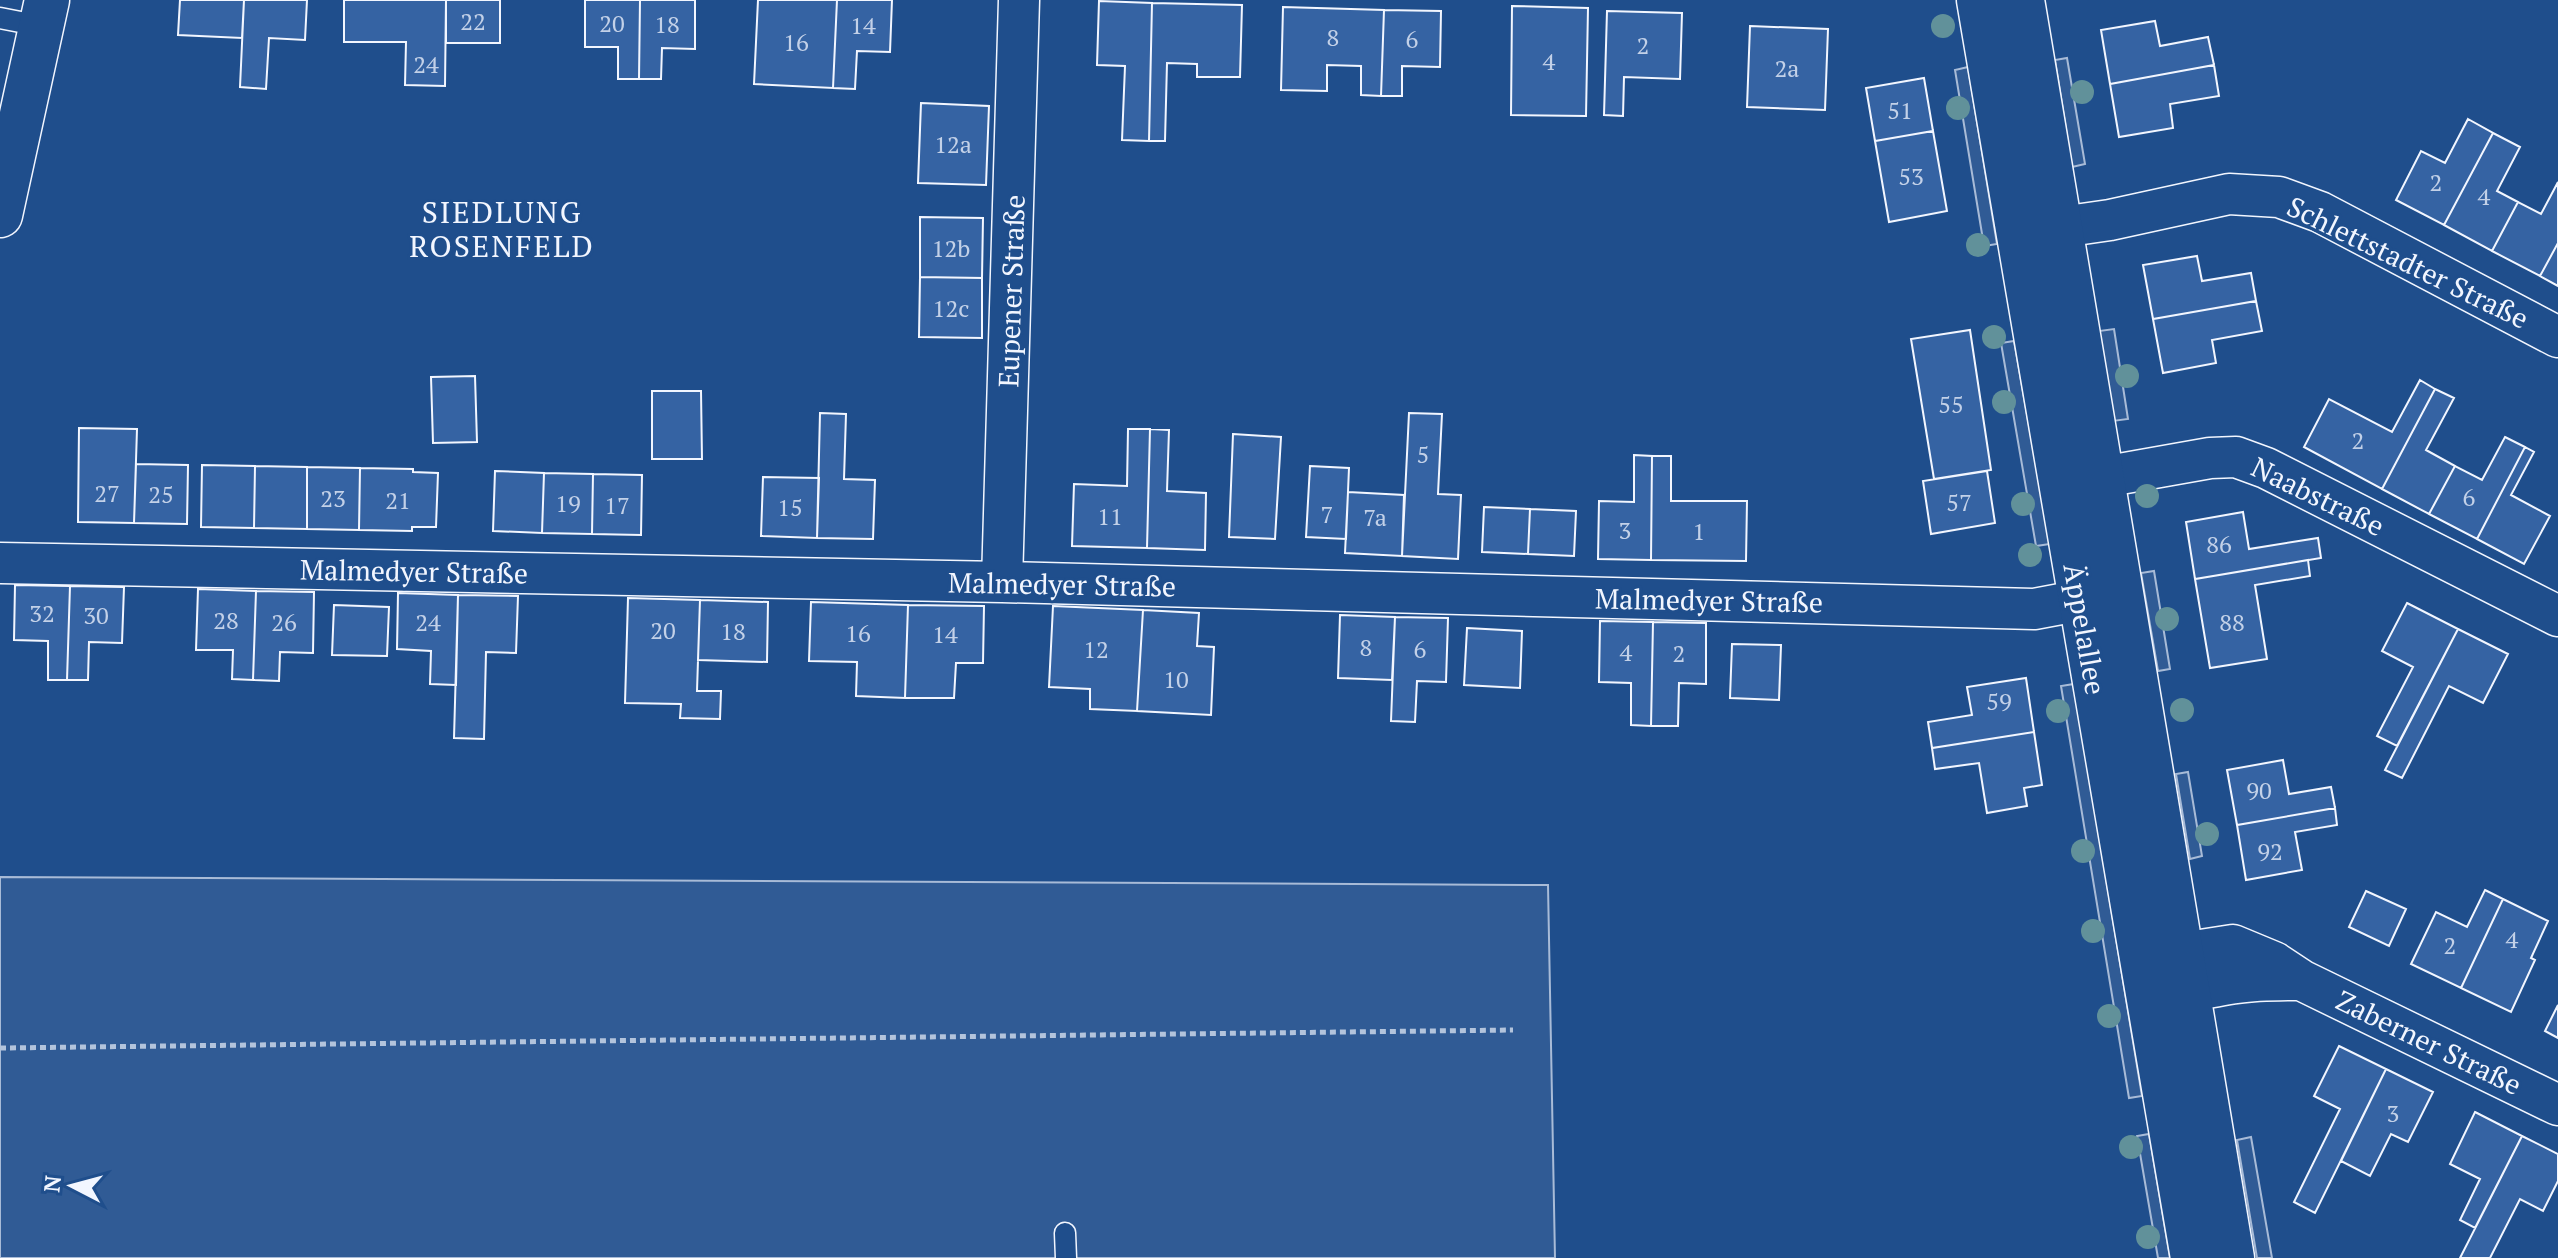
<svg xmlns="http://www.w3.org/2000/svg" width="2558" height="1258" font-family="'PT Serif',serif">
	<style>
		.built { fill: #305b95; stroke: #a8bbd7; stroke-width: 2 }
		.building { fill: #3563a3; stroke: #f2f6ff; stroke-width: 2 }
		.lines { fill: none; stroke-linecap: round; stroke-linejoin: round }
		.lane-casing { stroke: #f2f6ff; stroke-width: 23 }
		.street-casing { stroke: #f2f6ff; stroke-width: 43 }
		.secondary-casing { stroke: #f2f6ff; stroke-width: 47 }
		.path { stroke: #b3c4dc; stroke-width: 5; stroke-dasharray: 6 4; stroke-linecap: butt }
		.lane { stroke: #1f4e8c; stroke-width: 20 }
		.street { stroke: #1f4e8c; stroke-width: 40 }
		.secondary { stroke: #1f4e8c; stroke-width: 44 }
		.tree { fill: #61919a }
		.labels { text-anchor: middle; dominant-baseline: central; stroke-width: 6; stroke-linejoin: round; paint-order: stroke }
		.number-label { font-size: 24px; fill: #c3d1e8 }
		.street-label { font-size: 28px; fill: #f2f6ff; stroke: #1f4e8c }
		.neighbourhood-label { font-size: 30px; letter-spacing: 2px; fill: #f2f6ff; stroke: #1f4e8c }
	</style>
	<rect width="100%" height="100%" fill="#1f4e8c"/>
	<path class="built" d="M 2067,58 L 2085,164 L 2072,167 L 2055,60 Z
		M 1968,67 L 1997,244 L 1984,246 L 1955,70 Z
		M 2114,329 L 2128,419 L 2113,421 L 2099,331 Z
		M 2014,341 L 2050,544 L 2036,546 L 2001,343 Z
		M 2154,571 L 2170,669 L 2158,671 L 2141,573 Z
		M 2074,684 L 2142,1096 L 2129,1098 L 2061,686 Z
		M 2188,772 L 2202,856 L 2190,859 L 2176,774 Z
		M 0,877 L 1548,885 L 1555,1258 L 0,1258 Z
		M 2149,1134 L 2170,1258 L 2158,1258 L 2137,1136 Z
		M 2251,1137 L 2272,1258 L 2257,1258 L 2237,1140 Z"/>
	<path class="building" d="M 180,0 L 244,0 L 242,38 L 178,35 Z
		M 244,0 L 307,0 L 305,40 L 269,38 L 266,89 L 240,87 Z
		M 344,0 L 446,0 L 445,86 L 405,85 L 406,42 L 344,42 Z
		M 446,0 L 500,0 L 500,43 L 446,43 Z
		M 585,0 L 640,0 L 639,79 L 618,79 L 618,47 L 585,47 Z
		M 640,0 L 695,0 L 695,49 L 662,48 L 661,79 L 639,79 Z
		M 758,0 L 837,0 L 833,88 L 754,84 Z
		M 837,0 L 892,0 L 890,52 L 857,51 L 855,89 L 833,88 Z
		M 1099,1 L 1152,3 L 1149,141 L 1122,140 L 1125,66 L 1097,65 Z
		M 1152,3 L 1242,5 L 1240,77 L 1197,77 L 1197,64 L 1167,63 L 1165,141 L 1149,141 Z
		M 1512,6 L 1588,8 L 1586,116 L 1511,115 Z
		M 1283,7 L 1384,10 L 1381,96 L 1361,95 L 1361,66 L 1327,65 L 1327,91 L 1281,90 Z
		M 1384,10 L 1441,11 L 1440,67 L 1402,66 L 1402,96 L 1381,96 Z
		M 1607,11 L 1682,13 L 1680,79 L 1624,77 L 1623,116 L 1604,115 Z
		M 2155,21 L 2160,46 L 2208,37 L 2214,65 L 2110,84 L 2101,30 Z
		M 1750,26 L 1828,29 L 1825,110 L 1747,107 Z
		M 2214,65 L 2219,96 L 2170,104 L 2173,128 L 2119,137 L 2110,84 Z
		M 1924,78 L 1933,131 L 1875,141 L 1866,88 Z
		M 921,103 L 989,106 L 986,185 L 918,183 Z
		M 2468,119 L 2493,133 L 2444,225 L 2396,200 L 2421,151 L 2445,163 Z
		M 1933,131 L 1947,211 L 1889,222 L 1875,141 Z
		M 2493,133 L 2520,147 L 2497,191 L 2518,202 L 2492,251 L 2444,225 Z
		M 2558,182 L 2558,243 L 2540,276 L 2492,251 L 2518,202 L 2541,214 Z
		M 920,217 L 983,218 L 982,278 L 920,277 Z
		M 2558,243 L 2558,286 L 2540,276 Z
		M 2197,256 L 2202,281 L 2251,273 L 2256,301 L 2153,319 L 2143,265 Z
		M 920,277 L 982,278 L 982,338 L 919,337 Z
		M 2256,301 L 2262,331 L 2212,340 L 2216,363 L 2163,373 L 2153,319 Z
		M 1970,330 L 1991,470 L 1934,479 L 1911,339 Z
		M 475,376 L 477,442 L 433,443 L 431,377 Z
		M 2420,380 L 2435,389 L 2382,489 L 2304,447 L 2329,399 L 2392,432 Z
		M 2435,389 L 2454,398 L 2426,450 L 2455,466 L 2429,514 L 2382,489 Z
		M 652,391 L 701,391 L 702,459 L 652,459 Z
		M 820,413 L 846,414 L 844,479 L 875,480 L 873,539 L 817,538 Z
		M 1409,413 L 1442,414 L 1438,494 L 1461,495 L 1458,559 L 1402,556 Z
		M 79,428 L 137,429 L 134,523 L 78,522 Z
		M 1128,429 L 1150,429 L 1147,548 L 1072,546 L 1074,484 L 1127,486 Z
		M 1150,429 L 1169,430 L 1167,491 L 1206,493 L 1205,550 L 1147,548 Z
		M 1233,434 L 1281,437 L 1275,539 L 1229,537 Z
		M 2505,437 L 2525,447 L 2477,539 L 2429,514 L 2455,466 L 2482,480 Z
		M 2525,447 L 2534,452 L 2511,495 L 2550,516 L 2524,564 L 2477,539 Z
		M 1634,455 L 1652,456 L 1651,560 L 1598,559 L 1599,501 L 1634,502 Z
		M 1652,456 L 1671,456 L 1671,501 L 1747,501 L 1746,561 L 1651,560 Z
		M 136,464 L 188,465 L 187,524 L 134,523 Z
		M 202,465 L 255,466 L 254,528 L 201,527 Z
		M 255,466 L 307,467 L 307,529 L 254,528 Z
		M 1310,466 L 1349,468 L 1346,539 L 1306,537 Z
		M 307,467 L 360,468 L 359,530 L 307,529 Z
		M 360,468 L 413,469 L 413,472 L 438,473 L 436,527 L 412,527 L 412,531 L 359,530 Z
		M 495,471 L 544,473 L 542,533 L 493,531 Z
		M 1987,471 L 1995,523 L 1931,534 L 1923,481 Z
		M 544,473 L 593,474 L 592,534 L 542,533 Z
		M 593,474 L 642,475 L 641,535 L 592,534 Z
		M 763,477 L 819,478 L 817,538 L 761,536 Z
		M 1348,492 L 1404,495 L 1402,556 L 1345,553 Z
		M 1484,507 L 1530,509 L 1528,554 L 1482,552 Z
		M 1530,509 L 1576,511 L 1574,556 L 1528,554 Z
		M 2243,512 L 2249,549 L 2318,538 L 2321,558 L 2195,579 L 2186,522 Z
		M 2308,560 L 2310,576 L 2255,585 L 2267,659 L 2210,668 L 2195,579 Z
		M 15,585 L 70,586 L 67,680 L 48,680 L 48,641 L 14,640 Z
		M 70,586 L 124,587 L 122,643 L 89,642 L 88,680 L 67,680 Z
		M 198,589 L 256,591 L 253,680 L 232,679 L 233,650 L 196,650 Z
		M 256,591 L 314,592 L 313,653 L 280,652 L 279,681 L 253,680 Z
		M 398,593 L 458,595 L 456,685 L 430,684 L 431,651 L 397,649 Z
		M 458,595 L 518,596 L 516,653 L 486,652 L 484,739 L 454,738 Z
		M 628,598 L 700,600 L 697,691 L 721,691 L 720,719 L 680,718 L 681,704 L 625,703 Z
		M 700,600 L 768,602 L 767,662 L 698,660 Z
		M 811,602 L 908,605 L 905,698 L 856,696 L 857,662 L 809,661 Z
		M 2407,603 L 2458,629 L 2397,746 L 2377,736 L 2413,667 L 2382,651 Z
		M 334,605 L 389,607 L 387,656 L 332,655 Z
		M 908,605 L 984,606 L 983,663 L 956,663 L 954,698 L 905,698 Z
		M 1053,606 L 1143,610 L 1137,711 L 1090,709 L 1090,689 L 1049,687 Z
		M 1143,610 L 1199,613 L 1197,646 L 1214,647 L 1211,715 L 1137,711 Z
		M 1340,615 L 1395,617 L 1392,680 L 1338,678 Z
		M 1395,617 L 1448,618 L 1446,682 L 1417,681 L 1415,722 L 1391,721 Z
		M 1600,621 L 1653,622 L 1651,726 L 1631,725 L 1631,683 L 1599,682 Z
		M 1653,622 L 1706,623 L 1706,684 L 1679,683 L 1678,726 L 1651,726 Z
		M 1467,628 L 1522,631 L 1520,688 L 1464,685 Z
		M 2458,629 L 2508,654 L 2483,703 L 2449,686 L 2402,778 L 2385,770 Z
		M 1732,644 L 1781,645 L 1779,700 L 1730,698 Z
		M 2026,678 L 2034,732 L 1932,748 L 1928,722 L 1972,715 L 1967,687 Z
		M 2034,732 L 2042,785 L 2024,788 L 2027,806 L 1987,813 L 1979,763 L 1935,769 L 1932,748 Z
		M 2283,760 L 2289,794 L 2331,787 L 2335,808 L 2237,825 L 2227,770 Z
		M 2335,808 L 2337,825 L 2295,832 L 2302,870 L 2246,880 L 2237,825 Z
		M 2485,890 L 2503,899 L 2461,988 L 2411,964 L 2436,912 L 2467,927 Z
		M 2366,891 L 2406,909 L 2389,946 L 2349,927 Z
		M 2503,899 L 2548,921 L 2531,958 L 2535,960 L 2511,1012 L 2461,988 Z
		M 2558,1005 L 2558,1038 L 2545,1031 Z
		M 2339,1046 L 2386,1069 L 2315,1213 L 2294,1202 L 2340,1109 L 2314,1096 Z
		M 2386,1069 L 2433,1092 L 2408,1142 L 2391,1134 L 2370,1176 L 2341,1161 Z
		M 2475,1112 L 2522,1136 L 2475,1228 L 2460,1220 L 2480,1179 L 2450,1164 Z
		M 2522,1136 L 2558,1154 L 2558,1181 L 2543,1211 L 2520,1199 L 2490,1258 L 2460,1258 Z"/>
	<g class="lines">
		<defs>
			<path id="lane" d="M 0,18 L 41,26
				M 1065,1233 L 1066,1258"/>
			<path id="street" d="M 2027,232 L 2110,220 L 2229,194 L 2279,197 L 2320,212 L 2558,337
				M 2069,483 L 2210,458 L 2236,457 L 2266,468 L 2558,616
				M 0,563 L 1002,582 L 2034,609 L 2114,594
				M 1002,582 L 1019,0
				M 2301,980 C 2279,980 2258,980 2237,983 C 2200,988 2179,999 2144,979 L 2154,967 L 2175,954 L 2233,945 L 2274,962 L 2301,980 L 2558,1105"/>
			<path id="secondary" d="M 1979,0 L 2193,1258
				M 2022,0 L 2232,1258
				M 0,215 L 47,0"/>
		</defs>
		<use href="#lane" class="lane-casing"/>
		<use href="#street" class="street-casing"/>
		<use href="#secondary" class="secondary-casing"/>
		<path class="path" d="M 0,1048 L 1513,1030"/>
		<use href="#lane" class="lane"/>
		<use href="#street" class="street"/>
		<use href="#secondary" class="secondary"/>
	</g>
	<g class="tree">
		<circle cx="1943" cy="26" r="12"/>
		<circle cx="2082" cy="92" r="12"/>
		<circle cx="1958" cy="108" r="12"/>
		<circle cx="1978" cy="245" r="12"/>
		<circle cx="1994" cy="337" r="12"/>
		<circle cx="2127" cy="376" r="12"/>
		<circle cx="2004" cy="402" r="12"/>
		<circle cx="2147" cy="496" r="12"/>
		<circle cx="2023" cy="504" r="12"/>
		<circle cx="2030" cy="555" r="12"/>
		<circle cx="2167" cy="619" r="12"/>
		<circle cx="2182" cy="710" r="12"/>
		<circle cx="2058" cy="711" r="12"/>
		<circle cx="2207" cy="834" r="12"/>
		<circle cx="2083" cy="851" r="12"/>
		<circle cx="2093" cy="931" r="12"/>
		<circle cx="2109" cy="1016" r="12"/>
		<circle cx="2131" cy="1147" r="12"/>
		<circle cx="2148" cy="1237" r="12"/>
	</g>
	<g class="labels">
		<g class="number-label">
			<text x="473" y="21">22</text>
			<text x="612" y="23">20</text>
			<text x="667" y="24">18</text>
			<text x="863" y="25">14</text>
			<text x="1333" y="37">8</text>
			<text x="1412" y="39">6</text>
			<text x="796" y="42">16</text>
			<text x="1643" y="45">2</text>
			<text x="1549" y="61">4</text>
			<text x="426" y="64">24</text>
			<text x="1787" y="68">2a</text>
			<text x="1900" y="110">51</text>
			<text x="953" y="144">12a</text>
			<text x="1911" y="176">53</text>
			<text x="2436" y="182">2</text>
			<text x="2484" y="196">4</text>
			<text x="951" y="248">12b</text>
			<text x="951" y="308">12c</text>
			<text x="1951" y="404">55</text>
			<text x="2358" y="440">2</text>
			<text x="1423" y="454">5</text>
			<text x="107" y="493">27</text>
			<text x="161" y="494">25</text>
			<text x="2469" y="497">6</text>
			<text x="333" y="498">23</text>
			<text x="398" y="500">21</text>
			<text x="1959" y="502">57</text>
			<text x="568" y="503">19</text>
			<text x="617" y="505">17</text>
			<text x="790" y="507">15</text>
			<text x="1327" y="514">7</text>
			<text x="1110" y="516">11</text>
			<text x="1375" y="517">7a</text>
			<text x="1625" y="530">3</text>
			<text x="1699" y="531">1</text>
			<text x="2219" y="544">86</text>
			<text x="42" y="613">32</text>
			<text x="96" y="615">30</text>
			<text x="226" y="620">28</text>
			<text x="284" y="622">26</text>
			<text x="428" y="622">24</text>
			<text x="2232" y="622">88</text>
			<text x="663" y="630">20</text>
			<text x="733" y="631">18</text>
			<text x="858" y="633">16</text>
			<text x="945" y="634">14</text>
			<text x="1366" y="647">8</text>
			<text x="1096" y="649">12</text>
			<text x="1420" y="649">6</text>
			<text x="1626" y="652">4</text>
			<text x="1679" y="653">2</text>
			<text x="1176" y="679">10</text>
			<text x="1999" y="701">59</text>
			<text x="2259" y="790">90</text>
			<text x="2270" y="851">92</text>
			<text x="2512" y="939">4</text>
			<text x="2450" y="945">2</text>
			<text x="2393" y="1113">3</text>
		</g>
		<g class="street-label">
			<text transform="translate(2408 262) rotate(26)">Schlettstadter Straße</text>
			<text transform="translate(1011 291) rotate(-88)">Eupener Straße</text>
			<text transform="translate(2318 496) rotate(26)">Naabstraße</text>
			<text transform="translate(414 571) rotate(1)">Malmedyer Straße</text>
			<text transform="translate(1062 584) rotate(1)">Malmedyer Straße</text>
			<text transform="translate(1709 600) rotate(1)">Malmedyer Straße</text>
			<text transform="translate(2085 629) rotate(80)">Äppelallee</text>
			<text transform="translate(2429 1042) rotate(26)">Zaberner Straße</text>
		</g>
		<g class="neighbourhood-label">
			<text x="502" y="212">SIEDLUNG<tspan x="502" dy="34">ROSENFELD</tspan></text>
		</g>
	</g>
	<g transform="translate(72 1186) rotate(276)" stroke="#1f4e8c" stroke-width="6" paint-order="stroke">
	<path d="M0-6L14 30L0 20L-14 30Z" fill="#f2f6ff"/>
	<text y="-12" font-size="22" font-weight="bold" text-anchor="middle" fill="#f2f6ff">N</text>
	</g>
</svg>
